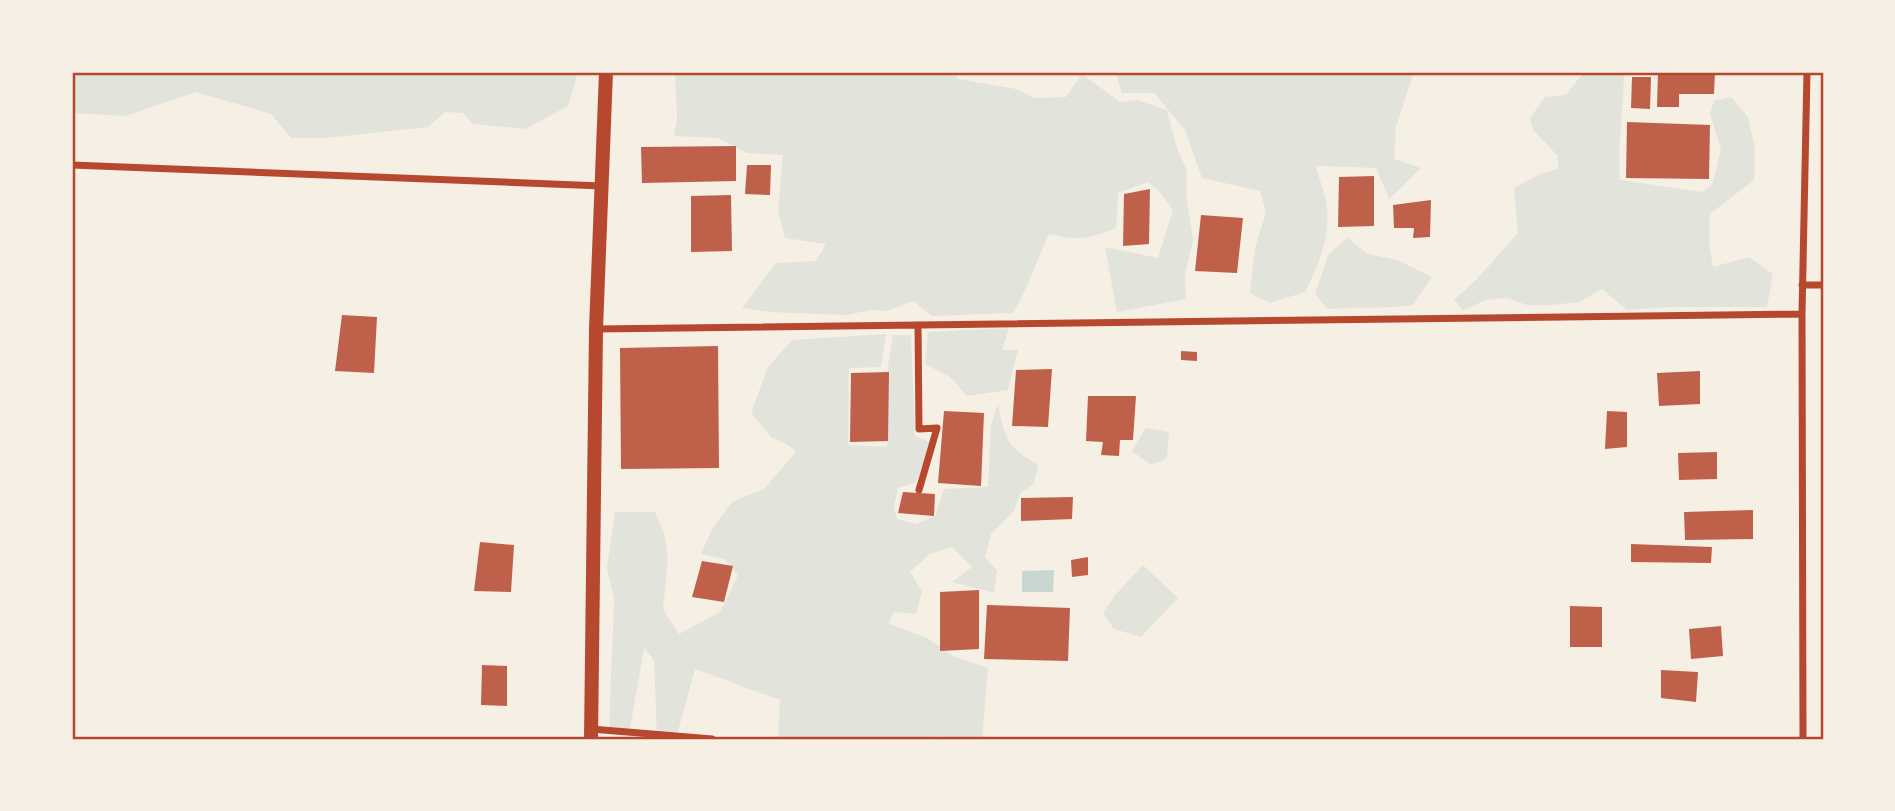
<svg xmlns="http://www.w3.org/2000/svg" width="1895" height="811" font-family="Rubik,sans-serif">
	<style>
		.green { fill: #e2e4dc }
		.water { fill: #c9d6d2 }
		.building { fill: #bf614a }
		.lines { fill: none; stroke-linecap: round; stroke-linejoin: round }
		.minor { stroke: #b5482f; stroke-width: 7 }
		.secondary { stroke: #b5482f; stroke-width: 14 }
		.neatline { fill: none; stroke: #b5482f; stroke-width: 2.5 }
	</style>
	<rect width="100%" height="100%" fill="#f6efe4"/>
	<path class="green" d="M 72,72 L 578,72 L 568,106 L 525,129 L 473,124 L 463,113 L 445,112 L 428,127 L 326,138 L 291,138 L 271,114 L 196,92 L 126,116 L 72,113 Z
		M 675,72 L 957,72 L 957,79 L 1016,89 L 1035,98 L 1066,97 L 1082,74 L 1120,102 L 1137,100 L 1167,110 L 1177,148 L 1187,171 L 1186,194 L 1193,240 L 1185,274 L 1186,299 L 1117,312 L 1105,247 L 1158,258 L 1173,210 L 1158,190 L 1148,182 L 1118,193 L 1116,228 C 1089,239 1078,241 1049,234 C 1037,260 1028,288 1013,313 L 932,316 L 913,301 L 887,311 L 871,310 L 846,315 L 770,312 L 742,308 L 776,263 L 816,261 L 826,244 L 785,238 L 778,211 L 783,155 L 747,153 L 718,138 L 674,136 L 677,118 Z
		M 1115,72 L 1414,72 L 1396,127 L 1394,159 L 1421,168 L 1389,199 L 1376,168 L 1316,166 C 1319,180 1326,194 1327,208 C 1330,239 1318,266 1305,292 L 1270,303 L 1250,293 L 1255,248 L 1266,212 L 1260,191 L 1202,178 L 1185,130 L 1154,93 L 1122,93 Z
		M 1584,72 L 1624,72 C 1624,108 1617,145 1620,180 L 1702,192 L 1712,185 L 1721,149 L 1710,114 L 1714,101 L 1731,97 L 1748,117 L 1755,150 L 1754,180 L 1710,214 L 1709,243 L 1713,267 L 1749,257 L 1773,274 L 1767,307 L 1671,307 L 1627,310 L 1602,289 L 1579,302 L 1552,305 L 1527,305 L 1507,298 L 1485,300 L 1463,311 L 1454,300 L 1475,281 L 1518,233 L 1514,188 L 1540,174 L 1558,169 L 1558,156 L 1533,130 L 1530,118 L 1545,97 L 1566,95 Z
		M 1347,238 L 1368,254 L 1397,260 L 1432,277 L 1413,305 C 1384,309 1356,307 1328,309 L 1315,294 L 1328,255 Z
		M 1009,328 L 1002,350 L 1018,350 L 1008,390 L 967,396 L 950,377 L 925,364 L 928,332 Z
		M 886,334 L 881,367 L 849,368 L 848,445 L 887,447 L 888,366 L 893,335 L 911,335 L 915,436 L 930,442 L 924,464 L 915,483 L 898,488 L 894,507 L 897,519 L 916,524 L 935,516 L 944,489 L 988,487 L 991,425 L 998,404 C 1005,439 1007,447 1038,465 L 1034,484 L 1020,493 L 1014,511 L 991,534 L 985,557 L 997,571 L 994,593 L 952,582 L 972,567 L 952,547 L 930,554 L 910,572 L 922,591 L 916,614 L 894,612 L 888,623 L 927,638 L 953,656 L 988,668 L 982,739 L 951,739 L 939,736 L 905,739 L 778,739 L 780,700 L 695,669 L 677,735 L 657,739 L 654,660 L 644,648 L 630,729 L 609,730 L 614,600 L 607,567 L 615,512 L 655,512 L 664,533 L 668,559 L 663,609 L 679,634 L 720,612 L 738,575 L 724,559 L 701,554 L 712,529 L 732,502 L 764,489 L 796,452 L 788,445 L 771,437 L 751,413 L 768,367 L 792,340 Z
		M 1146,428 L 1169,432 L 1167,458 L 1151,465 L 1132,451 Z
		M 1143,565 L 1178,598 L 1141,637 L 1114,629 L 1103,613 L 1115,595 Z"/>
	<path class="water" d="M 1054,570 L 1053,592 L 1022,592 L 1022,571 Z"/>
	<path class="building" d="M 1658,72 L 1715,72 L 1714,94 L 1679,94 L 1679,107 L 1657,107 Z
		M 1632,77 L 1651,77 L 1650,109 L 1631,108 Z
		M 1627,122 L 1710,125 L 1709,179 L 1626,178 Z
		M 736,146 L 736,181 L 642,183 L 641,147 Z
		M 747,165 L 771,165 L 770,195 L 745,194 Z
		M 1374,176 L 1374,226 L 1338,227 L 1339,177 Z
		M 1150,189 L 1149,244 L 1123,246 L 1124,194 Z
		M 731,195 L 732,251 L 691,252 L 691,196 Z
		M 1431,200 L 1430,237 L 1413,238 L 1414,228 L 1394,228 L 1393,205 Z
		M 1201,215 L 1243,218 L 1237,273 L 1195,271 Z
		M 342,315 L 377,317 L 374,373 L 335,371 Z
		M 718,346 L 719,468 L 621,469 L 620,348 Z
		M 1181,351 L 1197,352 L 1197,361 L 1181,360 Z
		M 1052,369 L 1048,427 L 1012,426 L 1016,370 Z
		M 1700,371 L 1700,404 L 1659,406 L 1657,373 Z
		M 889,372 L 888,441 L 850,442 L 851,373 Z
		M 1088,396 L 1136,396 L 1133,440 L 1120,440 L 1119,456 L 1101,455 L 1103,442 L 1086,441 Z
		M 944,411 L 984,413 L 981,486 L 938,483 Z
		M 1607,411 L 1627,412 L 1627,447 L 1605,449 Z
		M 1717,452 L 1717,479 L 1679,480 L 1678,453 Z
		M 903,492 L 935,494 L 934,516 L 898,513 Z
		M 1073,497 L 1072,519 L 1021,521 L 1021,498 Z
		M 1753,510 L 1753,539 L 1685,540 L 1684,512 Z
		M 480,542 L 514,545 L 511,592 L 474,591 Z
		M 1631,544 L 1712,547 L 1711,563 L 1631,562 Z
		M 1088,557 L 1088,575 L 1072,577 L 1071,560 Z
		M 702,561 L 733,566 L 724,602 L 692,597 Z
		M 979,590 L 979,649 L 940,651 L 940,592 Z
		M 987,605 L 1070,608 L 1068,661 L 984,659 Z
		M 1570,606 L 1602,607 L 1602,647 L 1570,647 Z
		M 1721,626 L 1723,656 L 1691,659 L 1689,629 Z
		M 482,665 L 507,666 L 507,706 L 481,705 Z
		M 1661,670 L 1698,672 L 1696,702 L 1661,698 Z"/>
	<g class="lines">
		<path class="minor" d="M 72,165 L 602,186
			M 1802,285 L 1823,285
			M 918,325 L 919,429 L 937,428 L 919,490
			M 596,329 L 1802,314
			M 591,729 L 712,739
			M 1803,739 L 1802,314 L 1807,72"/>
		<path class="secondary" d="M 591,739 L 596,329 L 606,72"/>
	</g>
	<rect width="1895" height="811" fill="none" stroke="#f6efe4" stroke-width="147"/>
	<rect x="74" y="74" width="1748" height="664" class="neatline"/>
</svg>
